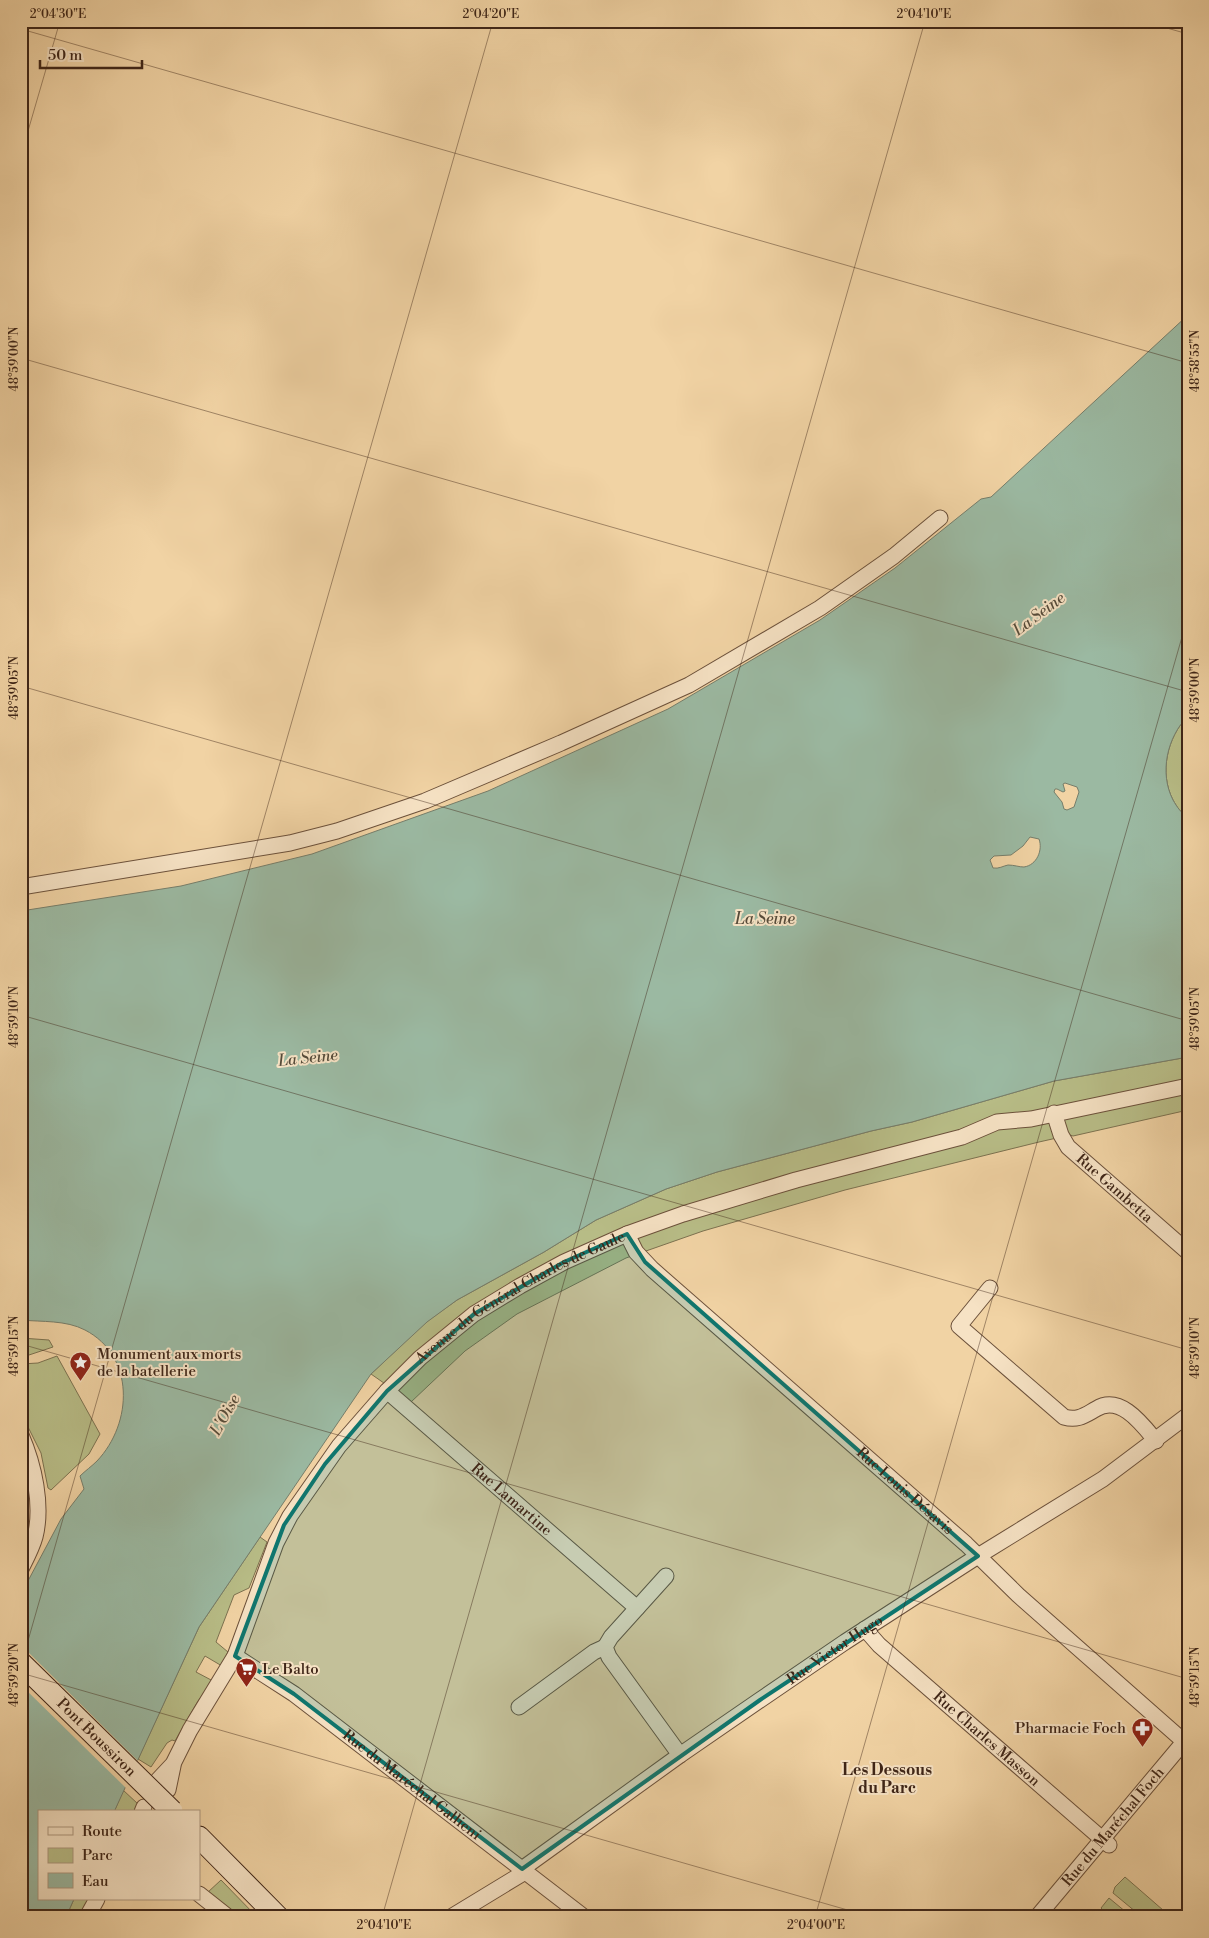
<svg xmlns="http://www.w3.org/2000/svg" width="1209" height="1938" font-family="'Libre Bodoni',serif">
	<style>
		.green { fill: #b8bd87; stroke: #7c7250 }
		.water { fill: #9bb9a2; stroke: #767e6b; fill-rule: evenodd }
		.pier { fill: #f1d3a4 }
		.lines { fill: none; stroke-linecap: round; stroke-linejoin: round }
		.street-casing { stroke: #6c513b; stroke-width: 17 }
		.secondary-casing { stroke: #3f2618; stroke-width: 23 }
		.street { stroke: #f6e2c4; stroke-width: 15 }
		.secondary { stroke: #f6e2c4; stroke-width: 21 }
		.secondary-bridge-casing { stroke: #3f2618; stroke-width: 23; stroke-linecap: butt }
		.secondary-bridge { stroke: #f6e2c4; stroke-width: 21 }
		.marked { fill: #0f766e; fill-opacity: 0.2; stroke: #0f766e; stroke-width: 4; stroke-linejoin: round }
		.ticks { fill: none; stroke: #3f2618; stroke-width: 1; stroke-opacity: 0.45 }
		.labels { text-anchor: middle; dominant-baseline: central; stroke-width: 4; stroke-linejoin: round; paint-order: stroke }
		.street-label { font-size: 15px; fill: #3f2618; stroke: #f6e2c4 }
		.poi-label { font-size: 15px; fill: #3f2618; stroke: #f6e2c4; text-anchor: start }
		.water-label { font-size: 16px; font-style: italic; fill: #564b3a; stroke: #f6e2c4 }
		.neighbourhood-label { font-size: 16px; font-weight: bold; fill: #3f2618; stroke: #f6e2c4 }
		.neatline { fill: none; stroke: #3f2618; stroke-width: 2 }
		.ticks-label { font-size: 12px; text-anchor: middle; fill: #3f2618 }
	</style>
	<rect width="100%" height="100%" fill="#f1d3a4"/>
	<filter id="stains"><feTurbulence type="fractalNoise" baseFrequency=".004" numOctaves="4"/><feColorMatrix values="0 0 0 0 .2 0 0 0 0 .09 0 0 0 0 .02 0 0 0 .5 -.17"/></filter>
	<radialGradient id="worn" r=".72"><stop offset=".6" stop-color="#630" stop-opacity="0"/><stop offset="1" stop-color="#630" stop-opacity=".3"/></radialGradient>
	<path class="green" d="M 1188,716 L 1188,817 C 1181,814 1177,807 1173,800 C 1159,773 1167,737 1188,716 Z
		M 1188,1057 L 1188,1110 L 1073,1136 L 1070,1135 L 1039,1142 L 845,1190 L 703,1231 L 626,1258 L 517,1314 L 465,1351 L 411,1402 L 371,1374 L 426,1322 L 457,1300 L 544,1252 L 596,1220 L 666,1189 L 717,1172 L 871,1131 L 912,1122 L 1054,1081 Z
		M 21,1338 L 49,1340 L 53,1347 L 29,1355 L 21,1355 Z
		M 57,1356 L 100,1434 L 89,1454 L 51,1490 L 48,1488 L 41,1453 L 21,1413 L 21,1364 L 38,1363 Z
		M 260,1537 L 267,1542 L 249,1588 L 234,1595 L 216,1642 L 228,1652 L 222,1666 L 205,1656 L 196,1672 L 213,1681 L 198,1701 L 175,1741 L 172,1740 L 167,1743 L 151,1767 L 138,1759 L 199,1627 Z
		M 123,1790 L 138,1804 L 134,1812 L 114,1812 Z
		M 1125,1877 L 1171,1917 L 1142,1917 L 1113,1893 L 1115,1887 Z
		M 221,1880 L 257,1917 L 238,1917 L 207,1893 Z
		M 1109,1898 L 1132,1917 L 1110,1917 L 1101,1908 Z
		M 74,1899 L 90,1899 L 81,1917 L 66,1917 Z"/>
	<path class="water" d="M 1188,315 L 1188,716 C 1167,737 1159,773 1173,800 C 1177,807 1181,813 1188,817 L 1188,1057 L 1054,1081 L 912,1122 L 871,1131 L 717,1172 L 666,1189 L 596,1220 L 544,1252 L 457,1300 L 427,1322 L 371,1374 L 199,1627 L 114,1812 L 39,1812 L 39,1899 L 74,1899 L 66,1917 L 21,1917 L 21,1594 L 61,1519 L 84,1489 L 80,1476 C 85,1471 92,1466 97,1461 C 133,1423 135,1356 85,1330 C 66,1320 42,1322 21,1320 L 21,911 L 181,886 L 312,854 L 488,791 L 668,709 L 820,620 L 895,568 L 981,499 L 991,497 ZM 1065,783 L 1077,787 L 1079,792 L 1074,807 L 1067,810 L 1064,809 L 1062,802 L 1054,792 L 1055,789 L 1057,789 L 1063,792 L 1065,791 L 1063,784 ZM 1030,837 L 1039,839 C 1043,850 1037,865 1024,867 C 1019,867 1014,865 1008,865 C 1003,866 999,869 993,868 L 990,860 L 994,856 L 1011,855 L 1023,846 Z"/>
	<path class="pier" d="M 21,1645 L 139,1762 L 127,1789 L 21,1685 Z"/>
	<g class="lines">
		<defs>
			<g id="street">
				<path d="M 21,887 L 290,843 L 337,831 L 425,801 L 561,743 L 689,685 L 820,608 L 894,556 L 940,518"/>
				<path id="s1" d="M 1054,1113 L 1061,1135 L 1068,1147 L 1188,1252"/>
				<path id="s2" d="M 627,1234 L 636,1252 L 652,1269 L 966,1544 L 1018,1595 L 1188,1745"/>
				<path d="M 990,1288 L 959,1326 L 1064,1417 C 1078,1421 1085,1415 1096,1409 C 1120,1394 1142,1424 1156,1441"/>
				<path id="s3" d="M 387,1391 L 637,1608"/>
				<path d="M 21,1435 C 34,1465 43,1505 35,1537 C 32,1548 26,1559 21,1569"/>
				<path d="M 666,1576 L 611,1637 L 605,1647 L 609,1657 L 680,1755"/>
				<path id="s4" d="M 865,1629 L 879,1645 L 1109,1845"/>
				<path id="s5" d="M 235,1656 L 294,1694 L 584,1917"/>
				<path d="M 519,1707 L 594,1652 L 605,1647"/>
				<path id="s6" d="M 158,1780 L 173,1764 L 190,1730 L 235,1656 L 276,1543 L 290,1516 L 339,1446 L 387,1391 L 420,1358 L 474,1314 L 520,1286 L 564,1262 L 627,1234 L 683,1214 L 796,1180 L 962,1137 L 997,1122 L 1031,1119 L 1188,1086"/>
				<path d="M 168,1790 L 173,1766"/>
				<path d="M 142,1812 L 144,1807"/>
				<path id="s7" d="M 522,1869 L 680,1755 L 760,1700 L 845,1642 L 978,1556 L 1103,1479 L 1188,1415"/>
				<path d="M 199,1894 L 228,1917"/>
				<path d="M 87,1917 L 97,1899"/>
				<path d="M 451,1917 L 525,1872"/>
				<path id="s8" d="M 1037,1917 L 1188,1737"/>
			</g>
			<path id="secondary" d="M 199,1837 L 278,1917"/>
		</defs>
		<use href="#street" class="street-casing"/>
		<use href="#secondary" class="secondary-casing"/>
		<use href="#street" class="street"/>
		<use href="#secondary" class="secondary"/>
		<defs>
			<g id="secondary-bridge">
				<path id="s9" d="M 21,1663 L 172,1811"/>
			</g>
		</defs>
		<use href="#secondary-bridge" class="secondary-bridge-casing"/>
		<use href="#secondary-bridge" class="secondary-bridge"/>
	</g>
	<path class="marked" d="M 627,1234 L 645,1262 L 978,1556 L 760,1700 L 522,1869 L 294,1694 L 235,1656 L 284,1525 L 325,1464 L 387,1391 L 474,1314 L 564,1262 Z"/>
	<path class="ticks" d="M 1142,21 L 1188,34M 21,29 L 1188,363M 21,155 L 60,21M 21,358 L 1188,692M 21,686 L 1188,1021M 21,1015 L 1188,1350M 21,1344 L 1188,1679M 21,1665 L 493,21M 21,1673 L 872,1917M 382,1917 L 925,21M 815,1917 L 1188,616"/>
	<defs>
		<symbol id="sight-pin" viewBox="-11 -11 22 30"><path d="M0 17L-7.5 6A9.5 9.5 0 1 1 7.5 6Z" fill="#8f2418" stroke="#f6e2c4"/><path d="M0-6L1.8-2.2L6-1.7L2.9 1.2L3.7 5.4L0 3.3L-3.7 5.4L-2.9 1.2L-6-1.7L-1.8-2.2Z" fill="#fff"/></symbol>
		<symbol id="supermarket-pin" viewBox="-11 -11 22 30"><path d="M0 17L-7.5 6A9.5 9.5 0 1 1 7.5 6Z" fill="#8f2418" stroke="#f6e2c4"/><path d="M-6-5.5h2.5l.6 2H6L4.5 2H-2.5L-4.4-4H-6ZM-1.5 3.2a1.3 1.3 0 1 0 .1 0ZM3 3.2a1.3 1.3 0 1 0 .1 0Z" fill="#fff"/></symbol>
		<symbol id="pharmacy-pin" viewBox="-11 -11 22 30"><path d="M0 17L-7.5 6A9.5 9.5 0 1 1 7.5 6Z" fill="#8f2418" stroke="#f6e2c4"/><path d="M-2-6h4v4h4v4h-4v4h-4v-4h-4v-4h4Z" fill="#fff"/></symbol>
	</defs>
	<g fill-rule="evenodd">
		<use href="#sight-pin" x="68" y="1350" width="25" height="34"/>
		<use href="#supermarket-pin" x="234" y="1656" width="25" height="34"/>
		<use href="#pharmacy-pin" x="1130" y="1716" width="25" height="34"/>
	</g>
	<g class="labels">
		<g class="street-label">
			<text stroke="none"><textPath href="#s1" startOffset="99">Rue Gambetta</textPath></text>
			<text stroke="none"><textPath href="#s6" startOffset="620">Avenue du Général Charles de Gaule</textPath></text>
			<text stroke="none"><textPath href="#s2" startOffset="380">Rue Louis Désavis</textPath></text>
			<text stroke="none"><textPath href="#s3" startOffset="165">Rue Lamartine</textPath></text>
			<text stroke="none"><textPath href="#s7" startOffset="382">Rue Victor Hugo</textPath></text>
			<text stroke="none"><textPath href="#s9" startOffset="106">Pont Boussiron</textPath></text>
			<text stroke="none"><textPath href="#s4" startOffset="164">Rue Charles Masson</textPath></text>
			<text stroke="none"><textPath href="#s5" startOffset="219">Rue du Maréchal Gallieni</textPath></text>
			<text stroke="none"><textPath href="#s8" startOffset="118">Rue du Maréchal Foch</textPath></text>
		</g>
		<g class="poi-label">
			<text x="97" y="1354">Monument aux morts<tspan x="97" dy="17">de la batellerie</tspan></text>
			<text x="262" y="1669">Le Balto</text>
			<text x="1126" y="1728" text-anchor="end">Pharmacie Foch</text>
		</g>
		<g class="water-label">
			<text transform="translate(1039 614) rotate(-37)">La Seine</text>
			<text x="765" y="919">La Seine</text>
			<text transform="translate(308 1058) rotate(-6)">La Seine</text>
			<text transform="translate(225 1415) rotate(-61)">L'Oise</text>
		</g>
		<g class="neighbourhood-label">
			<text x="887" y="1770">Les Dessous<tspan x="887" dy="18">du Parc</tspan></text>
		</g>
	</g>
	<rect width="1209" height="1938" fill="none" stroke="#f1d3a4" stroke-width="55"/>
	<rect x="38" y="1810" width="162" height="90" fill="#f6e2c4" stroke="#ad977f"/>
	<rect x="48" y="1827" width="25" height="8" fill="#f6e2c4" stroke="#ad977f"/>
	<text x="82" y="1836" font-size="15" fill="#3f2618">Route</text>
	<rect x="48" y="1848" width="25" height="15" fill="#b8bd87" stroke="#ad977f"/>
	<text x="82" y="1860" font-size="15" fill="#3f2618">Parc</text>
	<rect x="48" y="1873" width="25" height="15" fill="#9bb9a2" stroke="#ad977f"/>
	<text x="82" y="1886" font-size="15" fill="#3f2618">Eau</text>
	<path d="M40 60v8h102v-8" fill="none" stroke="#3f2618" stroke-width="2.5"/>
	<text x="48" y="60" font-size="15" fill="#3f2618" stroke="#f6e2c4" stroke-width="4" paint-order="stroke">50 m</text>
	<rect x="28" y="28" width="1154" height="1882" class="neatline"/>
	<g class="ticks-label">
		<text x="58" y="18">2°04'30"E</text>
		<text x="491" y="18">2°04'20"E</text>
		<text x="924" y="18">2°04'10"E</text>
		<text transform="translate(14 359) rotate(-90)" y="4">48°59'00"N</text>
		<text transform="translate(1195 361) rotate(-90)" y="4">48°58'55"N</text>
		<text transform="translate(14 688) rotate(-90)" y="4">48°59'05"N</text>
		<text transform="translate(1195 690) rotate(-90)" y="4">48°59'00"N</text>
		<text transform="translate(14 1017) rotate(-90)" y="4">48°59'10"N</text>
		<text transform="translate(1195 1019) rotate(-90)" y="4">48°59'05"N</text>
		<text transform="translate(14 1346) rotate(-90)" y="4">48°59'15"N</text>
		<text transform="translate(1195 1348) rotate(-90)" y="4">48°59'10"N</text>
		<text transform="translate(14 1675) rotate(-90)" y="4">48°59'20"N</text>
		<text transform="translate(1195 1677) rotate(-90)" y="4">48°59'15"N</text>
		<text x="384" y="1929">2°04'10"E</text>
		<text x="816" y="1929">2°04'00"E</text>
	</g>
	<rect width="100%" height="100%" filter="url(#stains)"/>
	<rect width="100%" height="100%" fill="url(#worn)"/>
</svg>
